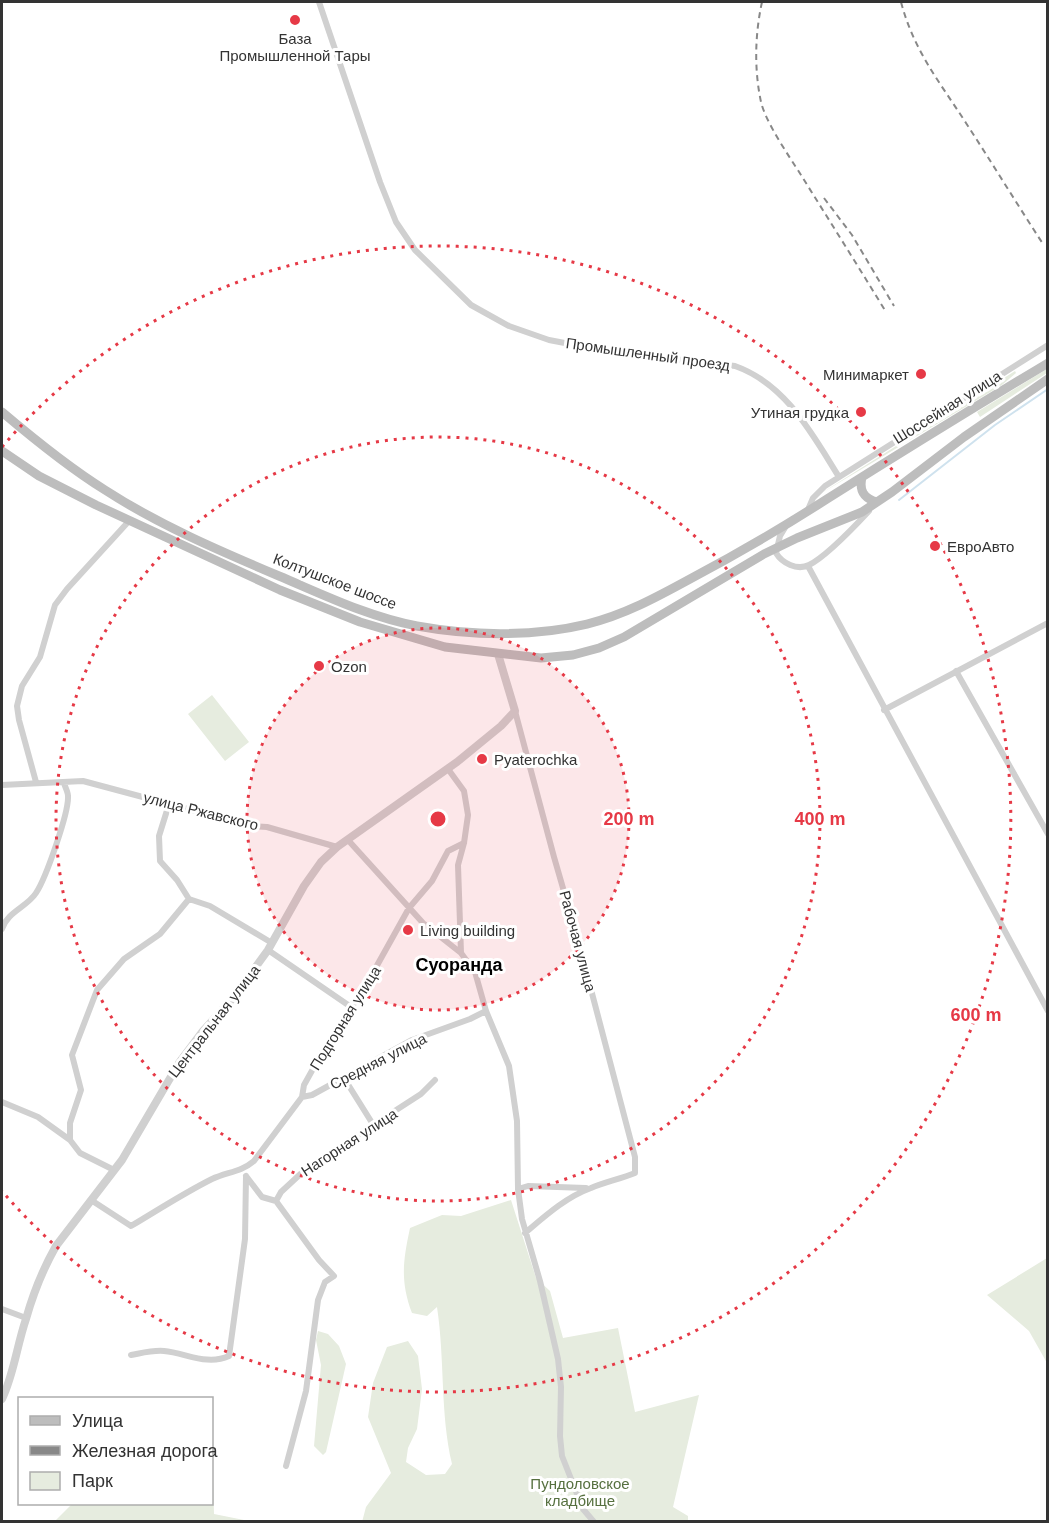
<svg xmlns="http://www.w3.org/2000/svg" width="1049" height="1523" font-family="Helvetica,sans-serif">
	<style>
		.green { fill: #e6ecdf }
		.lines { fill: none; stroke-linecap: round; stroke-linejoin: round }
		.stream { stroke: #cfe2ee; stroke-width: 2 }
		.minor { stroke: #d0d0d0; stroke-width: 6 }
		.tertiary { stroke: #d0d0d0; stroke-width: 8 }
		.secondary { stroke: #bdbdbd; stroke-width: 9 }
		.rail { stroke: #888; stroke-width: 2; stroke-dasharray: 6 4.5; stroke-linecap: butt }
		.ring { fill: none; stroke: #e63946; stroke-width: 3; stroke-dasharray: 3 6 }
		.poi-dot { fill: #e63946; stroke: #fff; stroke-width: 2 }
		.labels { text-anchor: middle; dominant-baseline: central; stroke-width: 6; stroke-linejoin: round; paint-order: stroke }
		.poi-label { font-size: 15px; fill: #333; stroke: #fff; text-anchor: start }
		.street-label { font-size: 15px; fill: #333; stroke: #fff }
		.park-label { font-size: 15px; fill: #56703f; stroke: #fff }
		.quarter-label { font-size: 18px; font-weight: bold; fill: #000; stroke: #fff }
		.centre { fill: #e63946; stroke: #fff; stroke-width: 3 }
		.ring-label { font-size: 18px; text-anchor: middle; font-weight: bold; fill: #e63946; stroke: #fff; stroke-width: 6; stroke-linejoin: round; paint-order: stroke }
	</style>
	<rect width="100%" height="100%" fill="#fff"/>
	<path class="green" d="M 1047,369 L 1047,373 L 980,417 L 977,412 Z
		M 1015,371 L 1016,373 L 1002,385 L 820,494 Z
		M 212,695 L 249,742 L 225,761 L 188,714 Z
		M 511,1200 L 536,1278 L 550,1291 L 563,1338 L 618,1328 L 635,1412 L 699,1395 L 673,1507 L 688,1516 L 688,1521 L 362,1522 L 366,1507 L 391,1473 L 368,1417 L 373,1383 L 387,1347 L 408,1341 L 418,1356 L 422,1389 L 417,1429 L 408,1448 L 406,1462 L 426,1475 L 445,1474 L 452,1464 C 440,1413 445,1360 437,1307 L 427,1316 L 412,1313 C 400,1281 403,1261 410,1228 L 442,1215 L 461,1216 Z
		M 1047,1258 L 1047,1363 L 1029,1331 L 987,1295 Z
		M 318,1331 L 328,1334 L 339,1346 L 346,1364 L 326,1452 L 323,1455 L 314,1446 L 321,1365 L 316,1340 Z
		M 212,1440 L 214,1514 L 249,1521 L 55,1521 L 72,1504 L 212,1504 Z"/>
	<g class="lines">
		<path class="stream" d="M 899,500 L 995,425 L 1048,389"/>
		<path class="minor" d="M 319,2 L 380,182 L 396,222 L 415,250 L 471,305 L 509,326 L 549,340 L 612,352 L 735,366 C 786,384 812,434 839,477
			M 807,512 L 813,498 L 825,486 L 1048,345
			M 786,526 L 780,536 L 776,553 C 782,563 797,571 809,565 C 825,557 856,525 869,511
			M 808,566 L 1048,1011
			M 956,671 L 1048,834
			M 884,710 L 1048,623
			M 515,711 L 554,857 L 578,940 L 635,1157 L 635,1173 C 620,1179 605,1182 591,1188 C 566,1197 545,1216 525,1233
			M 448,769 L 464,791 L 468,815 L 464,843 L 458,865 L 461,953 L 475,972 L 486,1011 L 509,1066 L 517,1121 L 518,1189 L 522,1219 L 540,1281 L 558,1359 L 561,1387 L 560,1436 L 562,1456 L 583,1509 L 594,1522
			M 36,782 L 19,720 L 17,706 L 22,686 L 40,657 L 55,605 L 67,589 L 129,521
			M 2,785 L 83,781 L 225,819 L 252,826 L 267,827 L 337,847
			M 169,804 L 159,836 L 160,861 L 177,880 L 189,899 L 210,906 L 272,943
			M 348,840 L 423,923 L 461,953
			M 2,929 C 7,912 27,907 36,893 C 46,878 69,812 68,796 C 68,792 65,787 64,783
			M 268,950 L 351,1007
			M 344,1078 L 374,1126
			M 302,1097 L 312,1095 L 412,1040 L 470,1019 L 486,1011
			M 2,1102 L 38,1117 L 70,1140
			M 114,1170 L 80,1153 L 70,1140 L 70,1123 L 81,1090 L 72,1055 L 97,990 L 124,959 L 160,934 L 189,899
			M 246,1176 L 262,1197 L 276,1201 L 281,1192 L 308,1167 L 421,1094 L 435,1080
			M 518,1189 L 528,1186 L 586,1188
			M 91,1200 L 131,1226 C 158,1210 184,1193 212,1179 C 227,1172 241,1172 254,1161 L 302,1097 L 304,1085 L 328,1042 L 365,987 L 409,908 L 432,881 L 448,851 L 464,843
			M 276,1201 L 319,1260 L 334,1276 L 325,1282 L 318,1300 L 306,1391 L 286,1466
			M 2,1309 L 26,1318
			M 131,1355 C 142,1353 153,1350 164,1351 C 186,1353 207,1366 229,1356 L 245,1239 L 246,1176"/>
		<path class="tertiary" d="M 2,1399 C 14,1374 17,1345 26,1319 C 33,1294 43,1269 56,1246 L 122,1160 L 179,1063 L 203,1031 L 233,998 L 268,950 L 304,886 L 321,862 L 337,847 L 457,762 L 501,726 L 515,711 L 498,654"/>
		<path class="secondary" d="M 2,412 C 35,440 68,467 105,490 C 159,525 220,551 279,576 C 324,595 369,617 417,626 C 472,636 533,637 587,624 C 624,615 657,597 690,579 C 737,554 782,528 827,499 C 900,453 973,408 1048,363
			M 2,451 L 39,476 L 96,505 L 280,590 L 360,622 L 445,647 L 541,658 L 573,655 L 599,648 L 624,637 L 764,554 L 797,538 L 862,512 L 892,492 L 964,437 L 1048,379
			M 862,477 C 859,490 863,498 877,502"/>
		<path class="rail" d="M 762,2 C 755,34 754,69 761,102 C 766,123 789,156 801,175 C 829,220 858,266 886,312
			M 901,2 C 914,51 939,81 966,123 C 992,163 1017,204 1043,244
			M 824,198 L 852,235 L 894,306"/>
	</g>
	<circle cx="438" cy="819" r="191" fill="#e63946" fill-opacity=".12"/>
	<g class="ring">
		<circle cx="438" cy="819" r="191"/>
		<circle cx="438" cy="819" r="382"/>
		<path d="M2 447A573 573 0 1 1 2 1191"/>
	</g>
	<g class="poi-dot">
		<circle cx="295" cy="20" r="6"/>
		<circle cx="921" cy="374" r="6"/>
		<circle cx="861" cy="412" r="6"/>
		<circle cx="935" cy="546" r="6"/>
		<circle cx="319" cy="666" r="6"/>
		<circle cx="482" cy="759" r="6"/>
		<circle cx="408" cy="930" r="6"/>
	</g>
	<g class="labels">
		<g class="poi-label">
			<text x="295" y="38" text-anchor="middle">База<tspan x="295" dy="17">Промышленной Тары</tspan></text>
			<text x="909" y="374" text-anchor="end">Минимаркет</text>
			<text x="849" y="412" text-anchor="end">Утиная грудка</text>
			<text x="947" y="546">ЕвроАвто</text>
			<text x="331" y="666">Ozon</text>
			<text x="494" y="759">Pyaterochka</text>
			<text x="420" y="930">Living building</text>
		</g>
		<g class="street-label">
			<text transform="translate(648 354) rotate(8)">Промышленный проезд</text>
			<text transform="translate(947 407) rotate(-32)">Шоссейная улица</text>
			<text transform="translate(335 581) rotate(21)">Колтушское шоссе</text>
			<text transform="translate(201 811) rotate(14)">улица Ржавского</text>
			<text transform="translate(578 941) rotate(75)">Рабочая улица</text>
			<text transform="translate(345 1018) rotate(-58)">Подгорная улица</text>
			<text transform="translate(214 1021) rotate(-52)">Центральная улица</text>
			<text transform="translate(378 1061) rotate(-27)">Средняя улица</text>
			<text transform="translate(349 1142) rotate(-33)">Нагорная улица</text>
		</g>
		<g class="park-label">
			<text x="580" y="1483">Пундоловское<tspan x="580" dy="17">кладбище</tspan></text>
		</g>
		<g class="quarter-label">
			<text x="459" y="965">Суоранда</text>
		</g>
	</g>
	<circle cx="438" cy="819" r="9" class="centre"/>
	<g class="ring-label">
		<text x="629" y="825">200 m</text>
		<text x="820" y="825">400 m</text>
		<text x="976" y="1021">600 m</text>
	</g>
	<rect width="1049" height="1523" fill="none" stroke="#333333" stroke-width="6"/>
	<rect x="18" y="1397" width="195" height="108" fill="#ffffff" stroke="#adadad" stroke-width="1.5"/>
	<rect x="30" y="1416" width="30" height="9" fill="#bdbdbd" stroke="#adadad" stroke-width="1.5"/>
	<text x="72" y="1427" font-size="18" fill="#333333">Улица</text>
	<rect x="30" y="1446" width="30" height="9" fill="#888888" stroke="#adadad" stroke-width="1.5"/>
	<text x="72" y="1457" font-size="18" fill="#333333">Железная дорога</text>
	<rect x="30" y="1472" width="30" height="18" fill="#e6ecdf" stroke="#adadad" stroke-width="1.5"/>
	<text x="72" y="1487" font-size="18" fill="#333333">Парк</text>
</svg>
